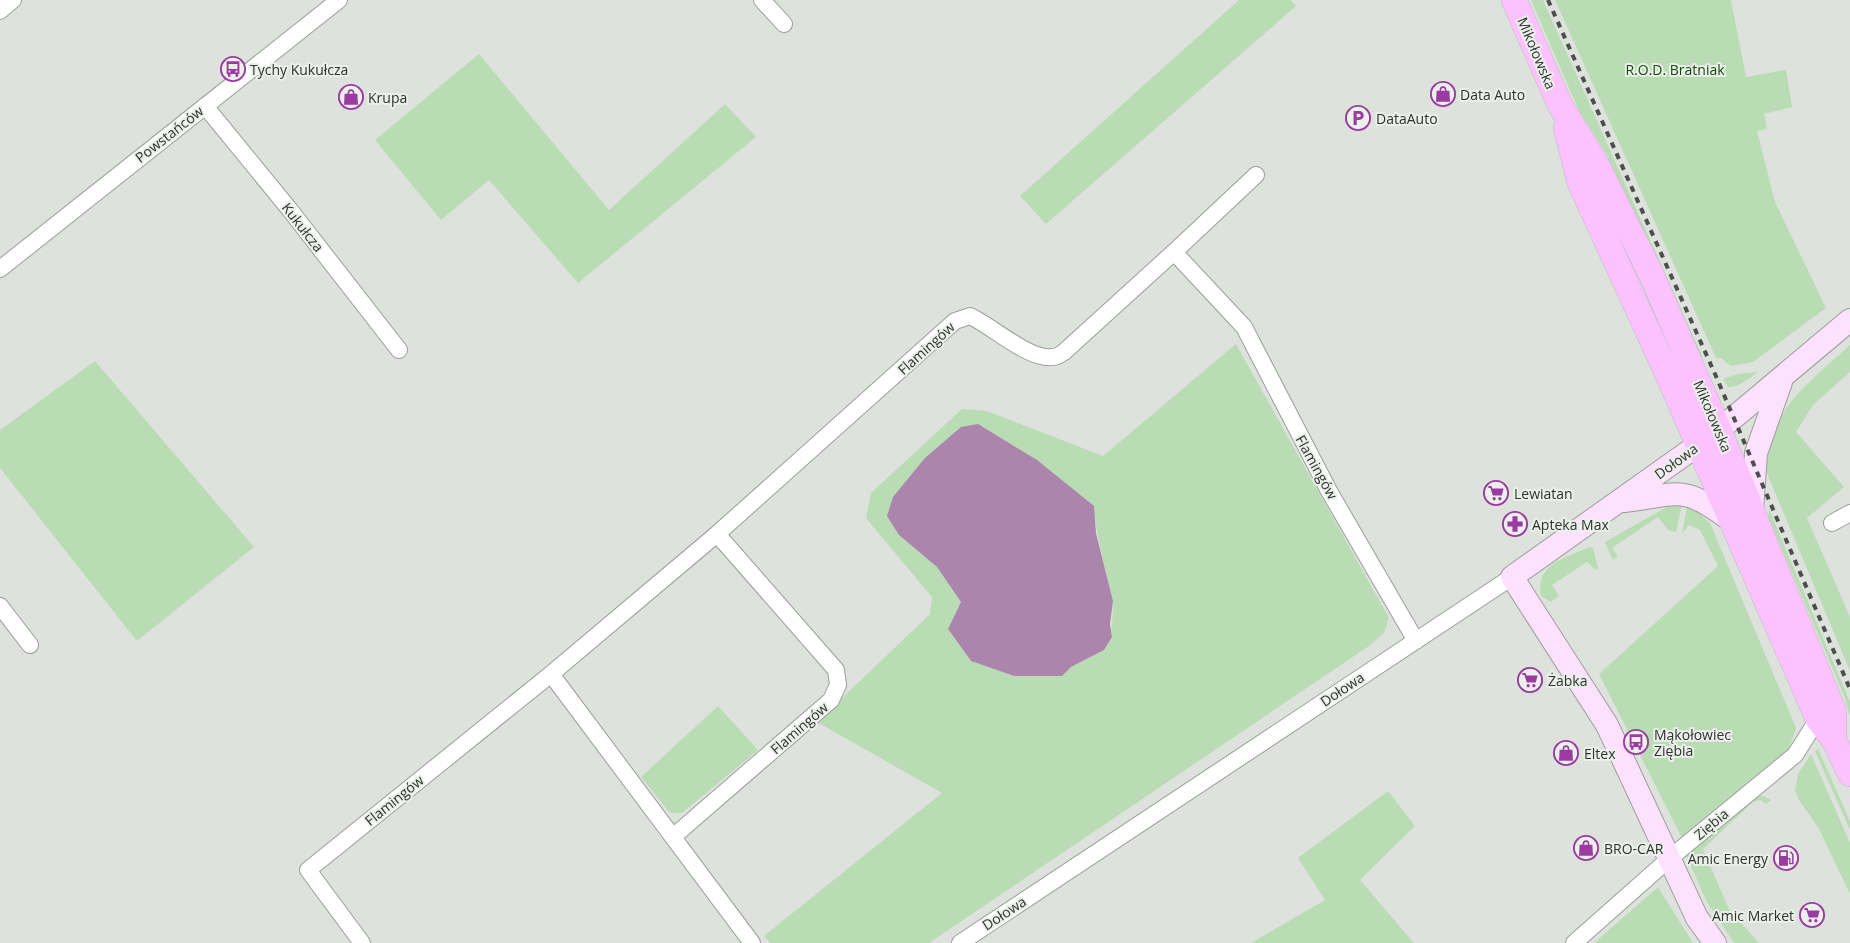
<svg xmlns="http://www.w3.org/2000/svg" width="1850" height="943" font-family="'Open Sans',sans-serif">
	<style>
		.green { fill: #badcb5; fill-rule: evenodd }
		.water { fill: #ac85ad }
		.lines { fill: none; stroke-linecap: round; stroke-linejoin: round }
		.street-casing { stroke: #9a9e99; stroke-width: 18 }
		.secondary-casing { stroke: #9a9e99; stroke-width: 24 }
		.primary-casing { stroke: #bcbdbc; stroke-width: 26 }
		.street { stroke: #fff; stroke-width: 16 }
		.secondary { stroke: #fee0ff; stroke-width: 22 }
		.primary { stroke: #fcc1ff; stroke-width: 25 }
		.rail { stroke: #4c4f4c; stroke-width: 4; stroke-dasharray: 6 6; stroke-linecap: butt }
		.labels { text-anchor: middle; dominant-baseline: central; stroke-width: 4; stroke-linejoin: round; paint-order: stroke }
		.street-label { font-size: 14px; fill: #2f312f; stroke: #ebf0ea }
		.poi-label { font-size: 14px; fill: #2f312f; stroke: #ebf0ea; text-anchor: start }
		.park-label { font-size: 14px; fill: #13470d; stroke: #ebf0ea }
	</style>
	<rect width="100%" height="100%" fill="#dee2dd"/>
	<path class="green" d="M 1239,0 L 1291,0 L 1296,6 L 1046,224 L 1020,196 Z
		M 1531,0 L 1543,0 L 1702,356 L 1697,358 L 1607,155 L 1579,111 Z
		M 1555,0 L 1731,0 L 1746,77 L 1786,70 L 1792,107 L 1764,114 L 1767,129 L 1757,131 L 1775,202 L 1826,308 L 1753,362 L 1731,366 L 1721,358 L 1716,358 Z
		M 479,54 L 609,210 L 725,104 L 756,137 L 578,283 L 489,180 L 441,220 L 375,140 Z
		M 1236,344 L 1389,618 L 1384,633 L 1369,646 L 929,943 L 770,943 L 764,936 L 942,793 L 817,722 L 930,614 L 932,597 L 866,518 L 871,493 L 962,409 L 987,411 L 1103,456 ZM 1094,506 C 1096,538 1106,567 1112,598 C 1115,611 1110,624 1112,637 L 1104,650 L 1071,667 L 1062,676 L 1014,676 L 971,661 L 948,629 L 961,602 L 937,567 L 899,535 Z
		M 1850,345 L 1850,372 L 1813,405 L 1796,432 L 1844,487 L 1807,518 L 1850,617 L 1850,671 L 1766,471 C 1771,406 1806,386 1850,345 Z
		M 95,361 L 254,547 L 137,641 L 0,468 L 0,430 Z
		M 1758,372 C 1748,379 1740,387 1728,387 L 1723,379 L 1738,374 Z
		M 1672,504 L 1682,505 L 1676,532 L 1668,530 L 1658,517 L 1612,548 L 1618,557 L 1613,560 L 1605,542 Z
		M 1687,507 L 1699,513 L 1710,523 L 1796,728 L 1788,752 L 1683,840 L 1599,674 L 1718,566 L 1700,530 L 1689,525 L 1682,533 Z
		M 1769,509 L 1850,702 L 1850,716 L 1844,696 L 1768,516 Z
		M 1590,547 L 1593,548 L 1598,568 L 1596,570 L 1587,562 L 1552,585 L 1559,596 L 1551,602 L 1541,596 C 1535,563 1566,558 1590,547 Z
		M 718,706 L 758,750 L 682,813 L 670,813 L 641,777 Z
		M 1818,749 L 1850,821 L 1850,830 L 1815,751 Z
		M 1811,754 L 1850,843 L 1850,894 L 1818,827 L 1799,800 L 1795,790 L 1798,774 Z
		M 1388,791 L 1415,826 L 1360,880 L 1414,943 L 1251,943 L 1325,900 L 1298,858 Z
		M 1763,796 L 1771,800 L 1766,804 L 1761,800 L 1753,802 L 1703,849 L 1729,909 L 1759,943 L 1734,943 L 1707,902 L 1685,853 L 1746,800 Z
		M 1658,887 L 1693,943 L 1594,943 Z"/>
	<path class="water" d="M 978,424 L 1037,460 L 1094,506 L 1096,533 L 1113,601 L 1110,624 L 1112,637 L 1104,650 L 1071,667 L 1062,676 L 1014,676 L 971,661 L 948,629 L 961,602 L 937,567 L 899,535 L 887,516 L 893,497 L 925,458 L 961,427 Z"/>
	<g class="lines">
		<defs>
			<path id="street" d="M 762,0 L 784,24
				M 0,11 L 13,0
				M 205,106 L 290,210 L 399,350
				M 1174,252 L 1256,175
				M 0,269 L 339,0
				M 1832,523 L 1850,513
				M 0,606 L 30,645
				M 551,674 L 752,943
				M 674,836 L 831,700 L 838,685 L 836,670 L 717,534
				M 362,943 L 308,870 L 551,674 L 717,534 L 955,321 L 970,316 C 992,326 1030,361 1053,357 C 1057,357 1061,354 1064,352 L 1174,252 L 1244,327 L 1329,491 L 1416,641
				M 960,943 L 1512,577
				M 1574,943 L 1670,858 L 1795,755 L 1818,719"/>
			<path id="secondary" d="M 1624,501 C 1681,494 1683,484 1733,522
				M 1752,511 L 1756,453 L 1781,382
				M 1715,943 L 1697,918 L 1607,725 L 1512,577 L 1719,430 L 1850,320"/>
			<path id="primary" d="M 1514,0 L 1560,105 L 1597,165 L 1652,276 L 1719,430 L 1834,712 L 1834,740
				M 1566,128 L 1580,183 L 1668,375 L 1818,719 L 1834,740 L 1850,774"/>
		</defs>
		<use href="#street" class="street-casing"/>
		<use href="#secondary" class="secondary-casing"/>
		<use href="#primary" class="primary-casing"/>
		<use href="#street" class="street"/>
		<use href="#secondary" class="secondary"/>
		<use href="#primary" class="primary"/>
		<path class="rail" d="M 1548,0 L 1715,374 L 1850,689"/>
	</g>
	<defs>
		<symbol id="bus-ring" viewBox="-11 -11 22 22"><circle r="9.5" fill="#ebf0ea" stroke="#9b3aa1" stroke-width="1.5"/><path d="M-5-6H5V4H4V6H2V4H-2V6H-4V4H-5ZM-3.5-4V0h7V-4ZM-3.5 1.2v1.5H-2V1.2ZM2 1.2v1.5H3.5V1.2Z" fill="#9b3aa1"/></symbol>
		<symbol id="shop-ring" viewBox="-11 -11 22 22"><circle r="9.5" fill="#ebf0ea" stroke="#9b3aa1" stroke-width="1.5"/><path d="M-5-2.5h2.3a2.7 3.5 0 0 1 5.4 0H5L5.5 6h-11ZM-1.5-2.5h3a1.5 2.3 0 0 0-3 0Z" fill="#9b3aa1"/></symbol>
		<symbol id="parking-ring" viewBox="-11 -11 22 22"><circle r="9.5" fill="#ebf0ea" stroke="#9b3aa1" stroke-width="1.5"/><path d="M-3.5-5.5H1a3.5 3.5 0 0 1 0 7H-1V5.5H-3.5ZM-1-3.4V-.6H.8a1.4 1.4 0 0 0 0-2.8Z" fill="#9b3aa1"/></symbol>
		<symbol id="supermarket-ring" viewBox="-11 -11 22 22"><circle r="9.5" fill="#ebf0ea" stroke="#9b3aa1" stroke-width="1.5"/><path d="M-6-5.5h2.5l.6 2H6L4.5 2H-2.5L-4.4-4H-6ZM-1.5 3.2a1.3 1.3 0 1 0 .1 0ZM3 3.2a1.3 1.3 0 1 0 .1 0Z" fill="#9b3aa1"/></symbol>
		<symbol id="pharmacy-ring" viewBox="-11 -11 22 22"><circle r="9.5" fill="#ebf0ea" stroke="#9b3aa1" stroke-width="1.5"/><path d="M-2-6h4v4h4v4h-4v4h-4v-4h-4v-4h4Z" fill="#9b3aa1"/></symbol>
		<symbol id="fuel-ring" viewBox="-11 -11 22 22"><circle r="9.5" fill="#ebf0ea" stroke="#9b3aa1" stroke-width="1.5"/><path d="M-5.5-6h7V0h2V4h1.3V-2.5L3-4.5l.8-.8L6-3V5H2.5V1h-1V6h-7ZM-4.2-4.7v3.2H.2V-4.7Z" fill="#9b3aa1"/></symbol>
	</defs>
	<g fill-rule="evenodd">
		<use href="#bus-ring" x="219" y="55" width="28" height="28"/>
		<use href="#shop-ring" x="1429" y="80" width="28" height="28"/>
		<use href="#shop-ring" x="337" y="83" width="28" height="28"/>
		<use href="#parking-ring" x="1344" y="104" width="28" height="28"/>
		<use href="#supermarket-ring" x="1482" y="479" width="28" height="28"/>
		<use href="#pharmacy-ring" x="1501" y="510" width="28" height="28"/>
		<use href="#supermarket-ring" x="1516" y="666" width="28" height="28"/>
		<use href="#bus-ring" x="1622" y="728" width="28" height="28"/>
		<use href="#shop-ring" x="1552" y="739" width="28" height="28"/>
		<use href="#shop-ring" x="1572" y="834" width="28" height="28"/>
		<use href="#fuel-ring" x="1772" y="844" width="28" height="28"/>
		<use href="#supermarket-ring" x="1798" y="901" width="28" height="28"/>
	</g>
	<g class="labels">
		<g class="street-label">
			<text transform="translate(1537 53) rotate(67)">Mikołowska</text>
			<text transform="translate(169 134) rotate(-38)">Powstańców</text>
			<text transform="translate(303 227) rotate(52)">Kukułcza</text>
			<text transform="translate(926 348) rotate(-42)">Flamingów</text>
			<text transform="translate(1713 416) rotate(67)">Mikołowska</text>
			<text transform="translate(1676 461) rotate(-36)">Dołowa</text>
			<text transform="translate(1317 467) rotate(61)">Flamingów</text>
			<text transform="translate(1342 689) rotate(-34)">Dołowa</text>
			<text transform="translate(799 728) rotate(-41)">Flamingów</text>
			<text transform="translate(394 800) rotate(-39)">Flamingów</text>
			<text transform="translate(1711 824) rotate(-40)">Ziębia</text>
			<text transform="translate(1004 913) rotate(-33)">Dołowa</text>
		</g>
		<g class="poi-label">
			<text x="250" y="69">Tychy Kukułcza</text>
			<text x="1460" y="94">Data Auto</text>
			<text x="368" y="97">Krupa</text>
			<text x="1376" y="118">DataAuto</text>
			<text x="1514" y="493">Lewiatan</text>
			<text x="1532" y="524">Apteka Max</text>
			<text x="1548" y="680">Żabka</text>
			<text x="1654" y="734">Mąkołowiec<tspan x="1654" dy="16">Ziębia</tspan></text>
			<text x="1584" y="753">Eltex</text>
			<text x="1604" y="848">BRO-CAR</text>
			<text x="1768" y="858" text-anchor="end">Amic Energy</text>
			<text x="1794" y="915" text-anchor="end">Amic Market</text>
		</g>
		<g class="park-label">
			<text x="1675" y="69">R.O.D. Bratniak</text>
		</g>
	</g>
</svg>
